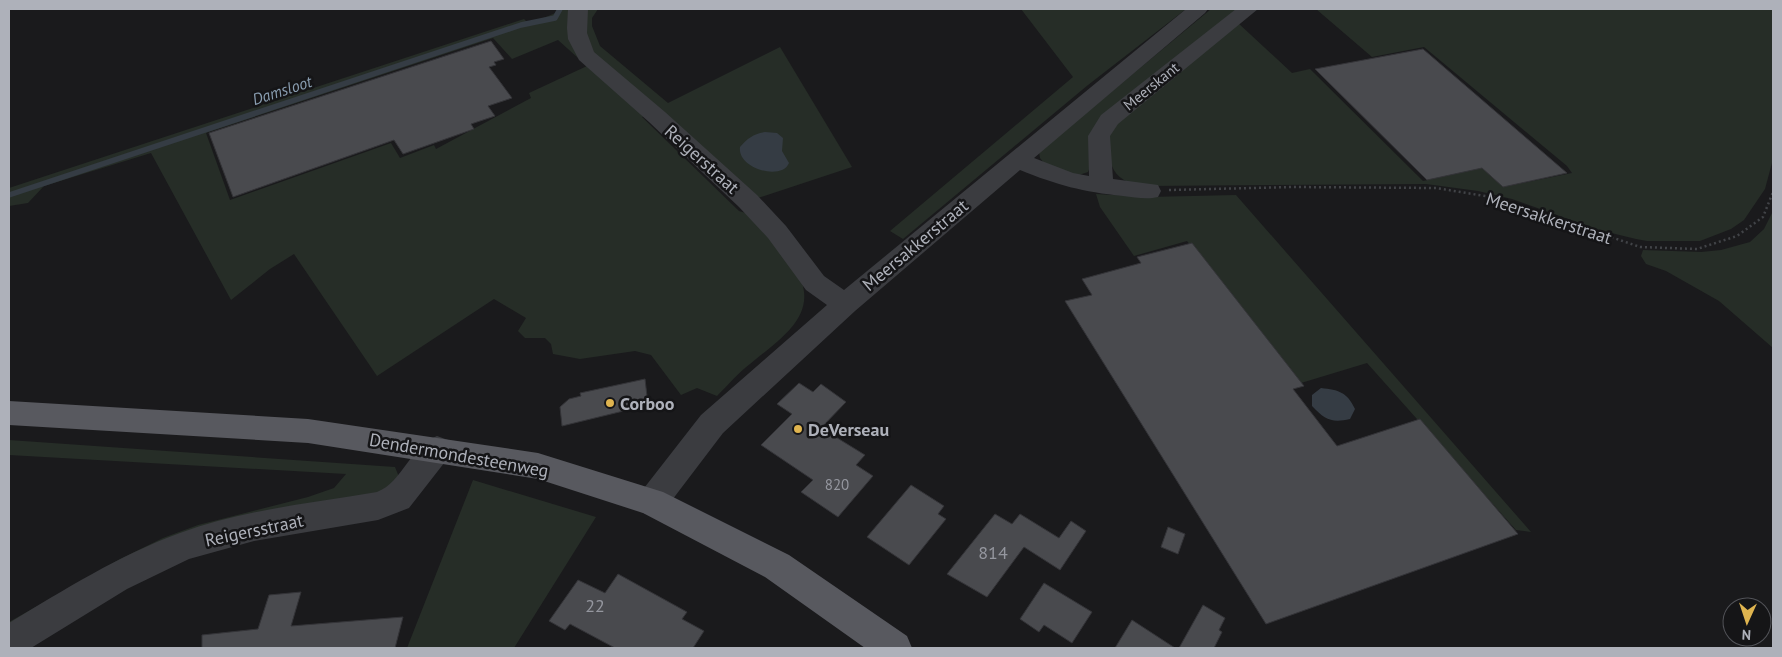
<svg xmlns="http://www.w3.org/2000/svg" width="1782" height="657" font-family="'PT Sans',sans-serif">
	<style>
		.green { fill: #262d27; fill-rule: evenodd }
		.water { fill: #353c44 }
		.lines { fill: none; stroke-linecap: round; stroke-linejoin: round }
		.stream { stroke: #353c44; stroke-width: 5.5 }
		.building { fill: #494a4e; stroke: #343438 }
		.path { stroke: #414347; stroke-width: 2.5; stroke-dasharray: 2 3; stroke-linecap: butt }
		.minor { fill: #3b3c40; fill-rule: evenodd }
		.major { fill: #58595f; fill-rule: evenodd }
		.poi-dot { fill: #dfb44f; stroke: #151517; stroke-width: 2 }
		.labels { text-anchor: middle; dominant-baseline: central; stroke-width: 5; stroke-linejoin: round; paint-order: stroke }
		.far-street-label { font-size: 15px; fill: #aeb1ba; stroke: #151517 }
		.number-label { font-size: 15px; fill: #95979f }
		.far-water-label { font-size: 16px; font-style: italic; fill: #899db0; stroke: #151517 }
		.street-label { font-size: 18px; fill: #aeb1ba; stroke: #151517 }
		.poi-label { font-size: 18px; font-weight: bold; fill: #aeb1ba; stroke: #151517; text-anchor: start }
		.near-number-label { font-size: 18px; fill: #95979f }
	</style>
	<rect width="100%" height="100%" fill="#1a1a1c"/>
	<path class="green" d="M 565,9 L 598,9 L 592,18 L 592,26 L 600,46 L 668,103 L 780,47 L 852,167 L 755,199 L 657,109 L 642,117 L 739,211 L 749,214 C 763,231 782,248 794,266 C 824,313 782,337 750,364 C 738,373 728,385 717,396 L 697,388 L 681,395 L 651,355 L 635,351 L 580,359 L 553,354 L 551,344 L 545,338 L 525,338 L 518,331 L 526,318 L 494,299 L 377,376 L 294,254 L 270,269 L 231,300 L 151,153 L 44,186 L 28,203 L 9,206 L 9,188 L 524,19 L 529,24 ZM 493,38 L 512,59 L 558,40 L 587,66 L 529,93 L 531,98 L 436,149 L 434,145 L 400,158 L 391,143 L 230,200 L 206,133 Z
		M 1021,9 L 1186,9 L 1088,85 L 903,239 L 890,231 L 1073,77 Z
		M 1211,9 L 1240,9 L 1110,113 L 1088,172 L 1076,176 L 1044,163 L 1040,158 L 1039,152 Z
		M 1316,9 L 1773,9 L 1773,159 L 1765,189 L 1744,220 L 1731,229 L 1700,241 L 1647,241 L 1636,239 L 1599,230 L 1512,199 L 1478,191 L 1426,184 L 1147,186 C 1140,185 1130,184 1124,180 C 1105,169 1110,146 1110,128 L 1237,22 L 1292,73 L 1310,69 L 1423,181 L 1482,168 L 1503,187 L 1572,173 L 1567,166 L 1424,47 L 1372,57 Z
		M 1096,194 L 1148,197 L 1236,195 L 1531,532 L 1516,530 L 1367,363 L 1301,383 L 1187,241 L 1134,256 L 1100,207 Z
		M 1773,211 L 1773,348 L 1719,301 L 1666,271 L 1646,264 L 1641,256 L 1643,250 L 1701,252 L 1721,250 L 1750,242 L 1764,229 Z
		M 9,440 L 395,467 L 399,477 L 384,492 L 128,564 L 9,633 L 9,622 L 120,559 L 163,538 L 198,525 L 308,497 L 334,488 L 346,474 L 9,455 Z
		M 473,480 L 596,517 L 514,648 L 407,648 Z"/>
	<path class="water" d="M 765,132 L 777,133 L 783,138 L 782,151 L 789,163 C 782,181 737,169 740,147 C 748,138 753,134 765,132 Z
		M 1321,388 C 1339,390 1347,392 1355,409 L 1350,419 C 1332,423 1325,420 1312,406 L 1312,395 Z"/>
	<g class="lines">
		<path class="stream" d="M 9,195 L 521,25 L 555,18 L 560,9"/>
	</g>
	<path class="building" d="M 491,41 L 504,59 L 494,62 L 496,65 L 489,67 L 512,98 L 488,106 L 495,116 L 471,124 L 474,129 L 403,154 L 394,140 L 233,197 L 209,133 Z
		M 1423,49 L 1567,173 L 1503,187 L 1482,168 L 1427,180 L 1315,69 Z
		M 1192,243 L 1304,386 L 1293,389 L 1337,446 L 1420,419 L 1518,534 L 1266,624 L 1065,301 L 1092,295 L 1082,279 L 1141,263 L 1137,257 Z
		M 645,379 L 648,405 L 562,426 L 560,407 L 569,399 L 581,396 L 580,393 Z
		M 799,383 L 813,392 L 821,384 L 846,402 L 821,428 L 865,455 L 856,465 L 873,476 L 838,517 L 801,492 L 813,480 L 761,445 L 792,414 L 777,404 Z
		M 911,485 L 944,506 L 938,514 L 946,519 L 909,565 L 867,537 Z
		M 995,514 L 1012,524 L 1020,514 L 1059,538 L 1071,521 L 1086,531 L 1060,570 L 1024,547 L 987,597 L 947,574 Z
		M 1168,527 L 1185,534 L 1178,554 L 1161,547 Z
		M 618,574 L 687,612 L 682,619 L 704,631 L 693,648 L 615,648 L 570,624 L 565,630 L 549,621 L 578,580 L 605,593 Z
		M 1044,583 L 1092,612 L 1072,643 L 1044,625 L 1039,632 L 1020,619 Z
		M 301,592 L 291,626 L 403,617 L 395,648 L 202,648 L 202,635 L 258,629 L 269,595 Z
		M 1203,605 L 1225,618 L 1219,630 L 1222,632 L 1214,648 L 1179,648 Z
		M 1132,620 L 1175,648 L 1115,648 Z"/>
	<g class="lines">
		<path class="path" d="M 1169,190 L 1293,187 L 1436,188 L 1497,198 L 1640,247 L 1697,249 L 1737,236 L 1763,217 L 1773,192"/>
		<path class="minor" d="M 568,9 L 588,9 L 587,33 L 594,52 L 665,112 L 757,195 L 786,226 L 824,276 L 844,290 L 1186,9 L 1208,9 L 1205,13 L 1034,158 L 1073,173 L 1089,176 L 1088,136 L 1101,115 L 1236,9 L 1258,9 L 1118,124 L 1110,136 L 1113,179 L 1158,185 L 1161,191 L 1158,197 C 1146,200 1135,197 1123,196 C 1083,192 1057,185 1020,170 L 855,311 L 723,433 L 663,512 L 652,516 L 641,512 L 636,502 L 641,492 L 701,415 L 827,305 L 806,290 L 768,238 L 739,207 L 649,122 L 579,60 L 568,39 L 567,28 Z
			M 437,436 L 448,440 L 452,449 L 448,458 L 409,508 L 378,520 L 254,541 L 189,559 L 127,589 L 31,648 L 9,648 L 9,623 C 64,590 119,555 180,533 C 243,510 311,503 377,492 C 403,482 410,446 437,436 Z"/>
		<path class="major" d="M 9,401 L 308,419 L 538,453 L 663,492 L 789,555 L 907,636 L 912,648 L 865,648 L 765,577 L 643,513 L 538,479 L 308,443 L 9,425 Z"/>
	</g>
	<g class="poi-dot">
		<circle cx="610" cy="403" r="5"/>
		<circle cx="798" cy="429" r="5"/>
	</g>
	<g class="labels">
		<g class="far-street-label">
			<text transform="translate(1151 86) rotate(-39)">Meerskant</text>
		</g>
		<g class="number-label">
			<text x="837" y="484">820</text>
		</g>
		<g class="far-water-label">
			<text transform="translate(282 90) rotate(-18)">Damsloot</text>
		</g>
		<g class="street-label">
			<text transform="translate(702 159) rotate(42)">Reigerstraat</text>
			<text transform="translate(1549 218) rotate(18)">Meersakkerstraat</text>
			<text transform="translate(915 245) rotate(-40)">Meersakkerstraat</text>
			<text transform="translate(459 455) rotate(10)">Dendermondesteenweg</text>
			<text transform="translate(254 530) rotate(-12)">Reigersstraat</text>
		</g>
		<g class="poi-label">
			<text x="620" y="403">Corboo</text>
			<text x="808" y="429">DeVerseau</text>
		</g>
		<g class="near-number-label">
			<text x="993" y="552">814</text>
			<text x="595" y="605">22</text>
		</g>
	</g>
	<rect width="1782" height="657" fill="none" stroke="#aeb1ba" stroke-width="20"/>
	<g transform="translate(1747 622) rotate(183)"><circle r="24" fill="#151517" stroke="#525358"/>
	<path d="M0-4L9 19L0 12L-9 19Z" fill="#dfb44f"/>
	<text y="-8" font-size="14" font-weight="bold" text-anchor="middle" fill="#aeb1ba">N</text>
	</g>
</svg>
